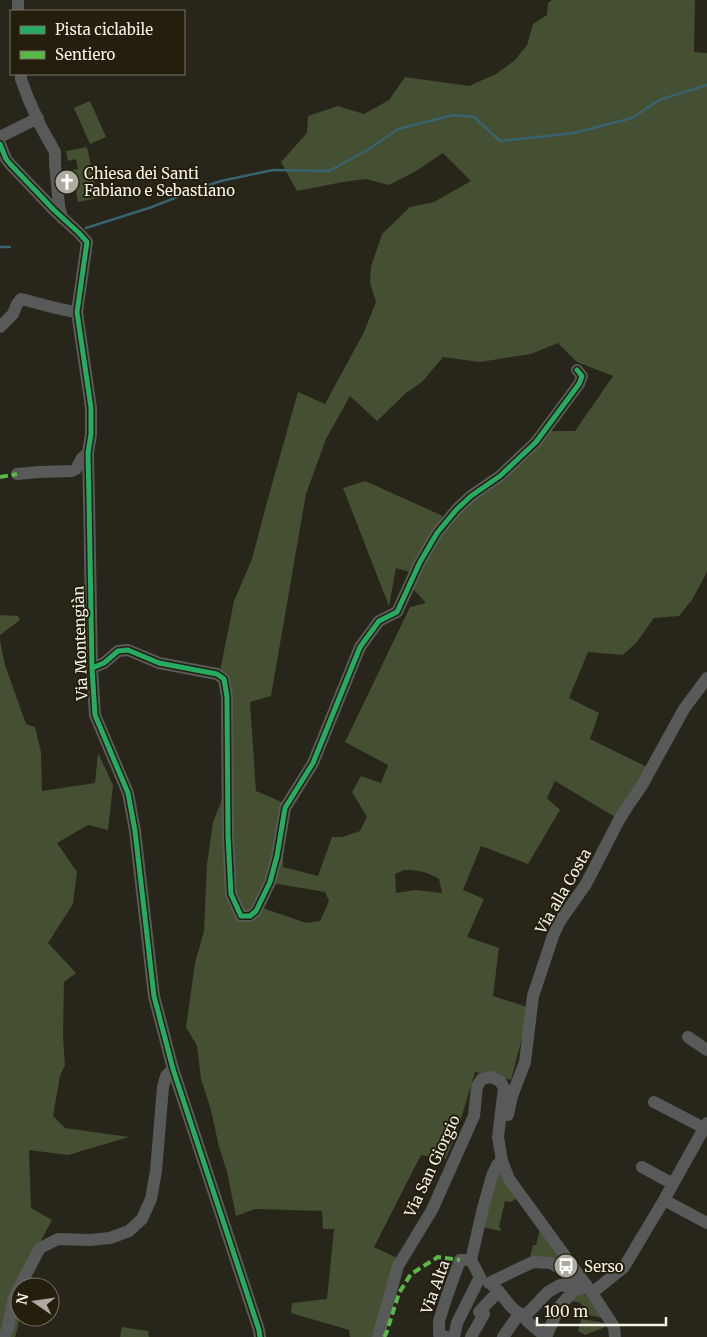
<svg xmlns="http://www.w3.org/2000/svg" width="707" height="1337" font-family="Merriweather,serif">
	<style>
		.green { fill: #454f31; fill-rule: evenodd }
		.lines { fill: none; stroke-linecap: round; stroke-linejoin: round }
		.stream { stroke: #37646f; stroke-width: 2.5 }
		.minor { stroke: #585a5a; stroke-width: 12 }
		.quiet { stroke: #58b947; stroke-width: 4; stroke-dasharray: 8 4; stroke-linecap: butt }
		.cycleway-casing { stroke: #241e0d; stroke-width: 8 }
		.cycleway { stroke: #26ab63; stroke-width: 5 }
		.labels { text-anchor: middle; dominant-baseline: central; stroke-width: 4; stroke-linejoin: round; paint-order: stroke }
		.poi-label { font-size: 15px; fill: #f5f2e7; stroke: #241e0d; text-anchor: start }
		.street-label { font-size: 15px; fill: #f5f2e7; stroke: #241e0d }
	</style>
	<rect width="100%" height="100%" fill="#28251b"/>
	<path class="green" d="M 552,0 L 695,0 L 694,52 L 707,53 L 707,572 L 692,600 L 679,616 L 654,618 L 636,643 L 623,655 L 588,652 L 569,698 L 599,713 L 590,739 L 649,768 L 615,817 L 555,781 L 547,798 L 560,810 L 528,864 L 481,846 L 463,890 L 484,899 L 467,937 L 499,948 L 493,996 L 530,1008 L 511,1080 L 475,1072 L 460,1122 L 446,1159 L 421,1155 L 374,1247 L 397,1258 L 372,1337 L 350,1337 L 349,1330 L 291,1313 L 292,1303 L 327,1299 L 334,1229 L 323,1229 L 322,1211 L 255,1209 L 236,1216 L 227,1172 L 219,1147 L 211,1110 L 201,1079 L 197,1046 L 186,1027 L 195,963 L 204,931 L 207,864 L 213,822 L 227,788 L 220,671 L 234,601 L 252,559 L 267,502 L 298,392 L 325,404 L 364,332 L 376,302 L 370,283 L 371,267 L 382,234 L 410,207 L 434,202 L 471,181 L 443,153 L 416,171 L 389,185 L 366,179 L 343,182 L 297,191 L 281,162 L 307,133 L 308,116 L 338,106 L 364,114 L 389,100 L 405,77 L 469,86 L 496,74 L 514,61 L 527,45 L 533,24 L 547,15 L 548,3 ZM 558,343 L 577,362 L 613,376 L 575,431 L 544,431 L 523,455 L 505,480 L 467,504 L 432,548 L 412,588 L 426,603 L 410,607 L 345,742 L 388,765 L 381,783 L 361,776 L 352,792 L 367,817 L 360,831 L 342,837 L 332,837 L 318,876 L 283,867 L 284,803 L 256,791 L 250,702 L 271,696 L 306,494 L 326,439 L 350,396 L 377,421 L 406,393 L 422,382 L 443,357 L 480,362 L 531,354 ZM 404,870 C 418,870 428,872 439,879 L 442,893 L 415,890 L 396,893 L 395,874 ZM 272,883 L 325,892 L 329,901 L 320,921 L 306,923 L 260,907 Z
		M 90,101 L 106,137 L 90,144 L 74,108 Z
		M 87,147 L 98,198 L 78,202 L 72,170 L 78,169 L 76,159 L 68,161 L 66,151 Z
		M 365,481 L 443,516 L 410,572 L 396,568 L 389,606 L 343,488 Z
		M 0,615 L 18,616 L 20,620 L 0,635 Z
		M 0,640 L 5,665 L 26,724 L 35,727 L 41,752 L 42,791 L 95,783 L 98,753 L 113,785 L 108,830 L 88,825 L 57,843 L 77,872 L 73,904 L 48,943 L 76,973 L 64,982 L 63,1037 L 65,1065 L 60,1076 L 53,1116 L 65,1128 L 129,1137 L 68,1155 L 29,1150 L 31,1208 L 52,1220 L 25,1270 L 20,1287 L 20,1311 L 18,1327 L 15,1337 L 0,1337 Z
		M 498,1167 L 517,1198 L 511,1202 L 505,1201 L 499,1227 L 501,1228 L 500,1231 L 482,1227 Z
		M 540,1229 L 561,1259 L 556,1264 L 529,1262 L 533,1245 L 536,1245 Z
		M 579,1293 L 591,1297 L 606,1319 L 585,1314 L 585,1307 L 578,1302 L 571,1301 Z
		M 581,1319 L 606,1323 L 608,1326 L 585,1335 L 578,1331 Z
		M 122,1327 L 148,1331 L 149,1337 L 120,1337 Z"/>
	<g class="lines">
		<path class="stream" d="M 86,228 L 152,207 L 202,187 L 221,181 L 273,170 L 329,171 L 366,151 L 398,129 L 453,115 L 474,117 L 500,141 L 574,133 L 632,118 L 659,100 L 707,85
			M 0,247 L 10,247"/>
		<path class="minor" d="M 18,0 L 18,11
			M 21,74 L 21,79 L 28,98 L 41,127 L 55,152 L 55,164 L 59,206 L 62,218
			M 0,137 L 38,118
			M 0,144 L 6,159 L 11,165 L 54,210 L 79,233 L 87,242 L 77,312 L 91,408 L 91,434 L 88,453 L 89,500 L 92,668 L 95,715 L 128,793 L 135,831 L 154,996 L 173,1069 L 259,1330 L 260,1337
			M 0,327 L 13,314 L 17,304 L 21,299 C 39,303 58,310 77,312
			M 17,474 L 39,472 L 72,471 L 76,469 L 82,458 L 88,453
			M 92,668 L 104,663 L 118,651 L 128,650 L 159,663 L 217,674 L 224,679 L 227,697 L 228,836 L 231,894 L 241,916 L 250,916 L 256,911 L 270,882 L 277,856 L 285,808 L 313,763 L 360,647 L 379,621 L 397,612 L 420,562 L 437,533 L 457,509 L 471,496 L 500,476 L 536,442 L 579,384 L 582,376 L 577,370
			M 688,1037 L 707,1050
			M 654,1102 L 704,1128
			M 508,1115 L 512,1096 L 525,1062 L 533,996 L 553,936 L 560,921 L 586,884 L 619,820 L 629,804 L 641,787 L 684,709 L 707,678
			M 642,1167 L 673,1184
			M 664,1200 L 707,1223
			M 489,1283 L 533,1262 L 551,1263 L 564,1271 L 576,1288 L 559,1307 L 546,1337
			M 493,1286 C 506,1296 507,1308 523,1315
			M 592,1293 L 624,1267 L 664,1200 L 707,1123
			M 523,1315 L 527,1321 L 546,1337
			M 4,1337 L 8,1328 L 14,1297 L 40,1248 L 58,1239 L 90,1240 L 110,1238 L 129,1231 L 142,1219 L 151,1199 L 156,1171 L 163,1087 L 166,1076 L 173,1069
			M 378,1337 L 398,1266 L 432,1210 L 474,1116 L 477,1086 L 482,1079 L 491,1077 L 500,1081 L 504,1088 L 498,1137 L 502,1161 L 509,1179 L 592,1293 L 611,1322 L 614,1327 L 615,1337
			M 446,1337 L 439,1334 L 439,1321 L 447,1296 L 460,1260 L 471,1260
			M 454,1337 L 457,1323 L 480,1277 L 471,1260 L 483,1208 L 492,1176 L 497,1165 L 502,1161
			M 471,1337 L 484,1314 L 479,1312 L 499,1291
			M 503,1337 L 517,1317 L 528,1313 L 548,1292 L 560,1285 L 581,1289"/>
		<path class="quiet" d="M 0,477 L 17,474
			M 384,1337 L 386,1334 L 399,1293 L 411,1274 L 438,1257 L 460,1260"/>
		<defs>
			<path id="cycleway" d="M 0,144 L 6,159 L 11,165 L 54,210 L 79,233 L 87,242 L 77,312 L 91,408 L 91,434 L 88,453 L 89,500 L 92,668 L 95,715 L 128,793 L 135,831 L 154,996 L 173,1069 L 259,1330 L 260,1337
				M 92,668 L 104,663 L 118,651 L 128,650 L 159,663 L 217,674 L 224,679 L 227,697 L 228,836 L 231,894 L 241,916 L 250,916 L 256,911 L 270,882 L 277,856 L 285,808 L 313,763 L 360,647 L 379,621 L 397,612 L 420,562 L 437,533 L 457,509 L 471,496 L 500,476 L 536,442 L 579,384 L 582,376 L 577,370"/>
		</defs>
		<use href="#cycleway" class="cycleway-casing"/>
		<use href="#cycleway" class="cycleway"/>
	</g>
	<defs>
		<symbol id="church-disc" viewBox="-11 -11 22 22"><circle r="9.5" fill="#adaaa0" stroke="#241e0d"/><path d="M-1.2-6h2.4v3.5h3.3v2.4h-3.3V6h-2.4V-.1h-3.3v-2.4h3.3Z" fill="#fff"/></symbol>
		<symbol id="bus-disc" viewBox="-11 -11 22 22"><circle r="9.5" fill="#adaaa0" stroke="#241e0d"/><path d="M-5-6H5V4H4V6H2V4H-2V6H-4V4H-5ZM-3.5-4V0h7V-4ZM-3.5 1.2v1.5H-2V1.2ZM2 1.2v1.5H3.5V1.2Z" fill="#fff"/></symbol>
	</defs>
	<g fill-rule="evenodd">
		<use href="#church-disc" x="53" y="168" width="28" height="28"/>
		<use href="#bus-disc" x="552" y="1252" width="28" height="28"/>
	</g>
	<g class="labels">
		<g class="poi-label">
			<text x="84" y="173">Chiesa dei Santi<tspan x="84" dy="17">Fabiano e Sebastiano</tspan></text>
			<text x="584" y="1266">Serso</text>
		</g>
		<g class="street-label">
			<text transform="translate(80 643) rotate(-92)">Via Montengiàn</text>
			<text transform="translate(563 891) rotate(-60)">Via alla Costa</text>
			<text transform="translate(432 1166) rotate(-65)">Via San Giorgio</text>
			<text transform="translate(435 1287) rotate(-70)">Via Alta</text>
		</g>
	</g>
	<rect x="10" y="10" width="175" height="65" fill="#241e0d" stroke="#787364"/>
	<rect x="20" y="26" width="25" height="8" fill="#26ab63" stroke="#787364"/>
	<text x="55" y="35" font-size="15" fill="#f5f2e7">Pista ciclabile</text>
	<rect x="20" y="51" width="25" height="8" fill="#58b947" stroke="#787364"/>
	<text x="55" y="60" font-size="15" fill="#f5f2e7">Sentiero</text>
	<g transform="translate(35 1302) rotate(283)"><circle r="24" fill="#241e0d" stroke="#787364"/>
	<path d="M0-4L9 19L0 12L-9 19Z" fill="#adaaa0"/>
	<text y="-8" font-size="14" font-weight="bold" text-anchor="middle" fill="#f5f2e7">N</text>
	</g>
	<path d="M537 1317v8h129v-8" fill="none" stroke="#f5f2e7" stroke-width="2.5"/>
	<text x="544" y="1317" font-size="15" fill="#f5f2e7" stroke="#241e0d" stroke-width="4" paint-order="stroke">100 m</text>
</svg>
